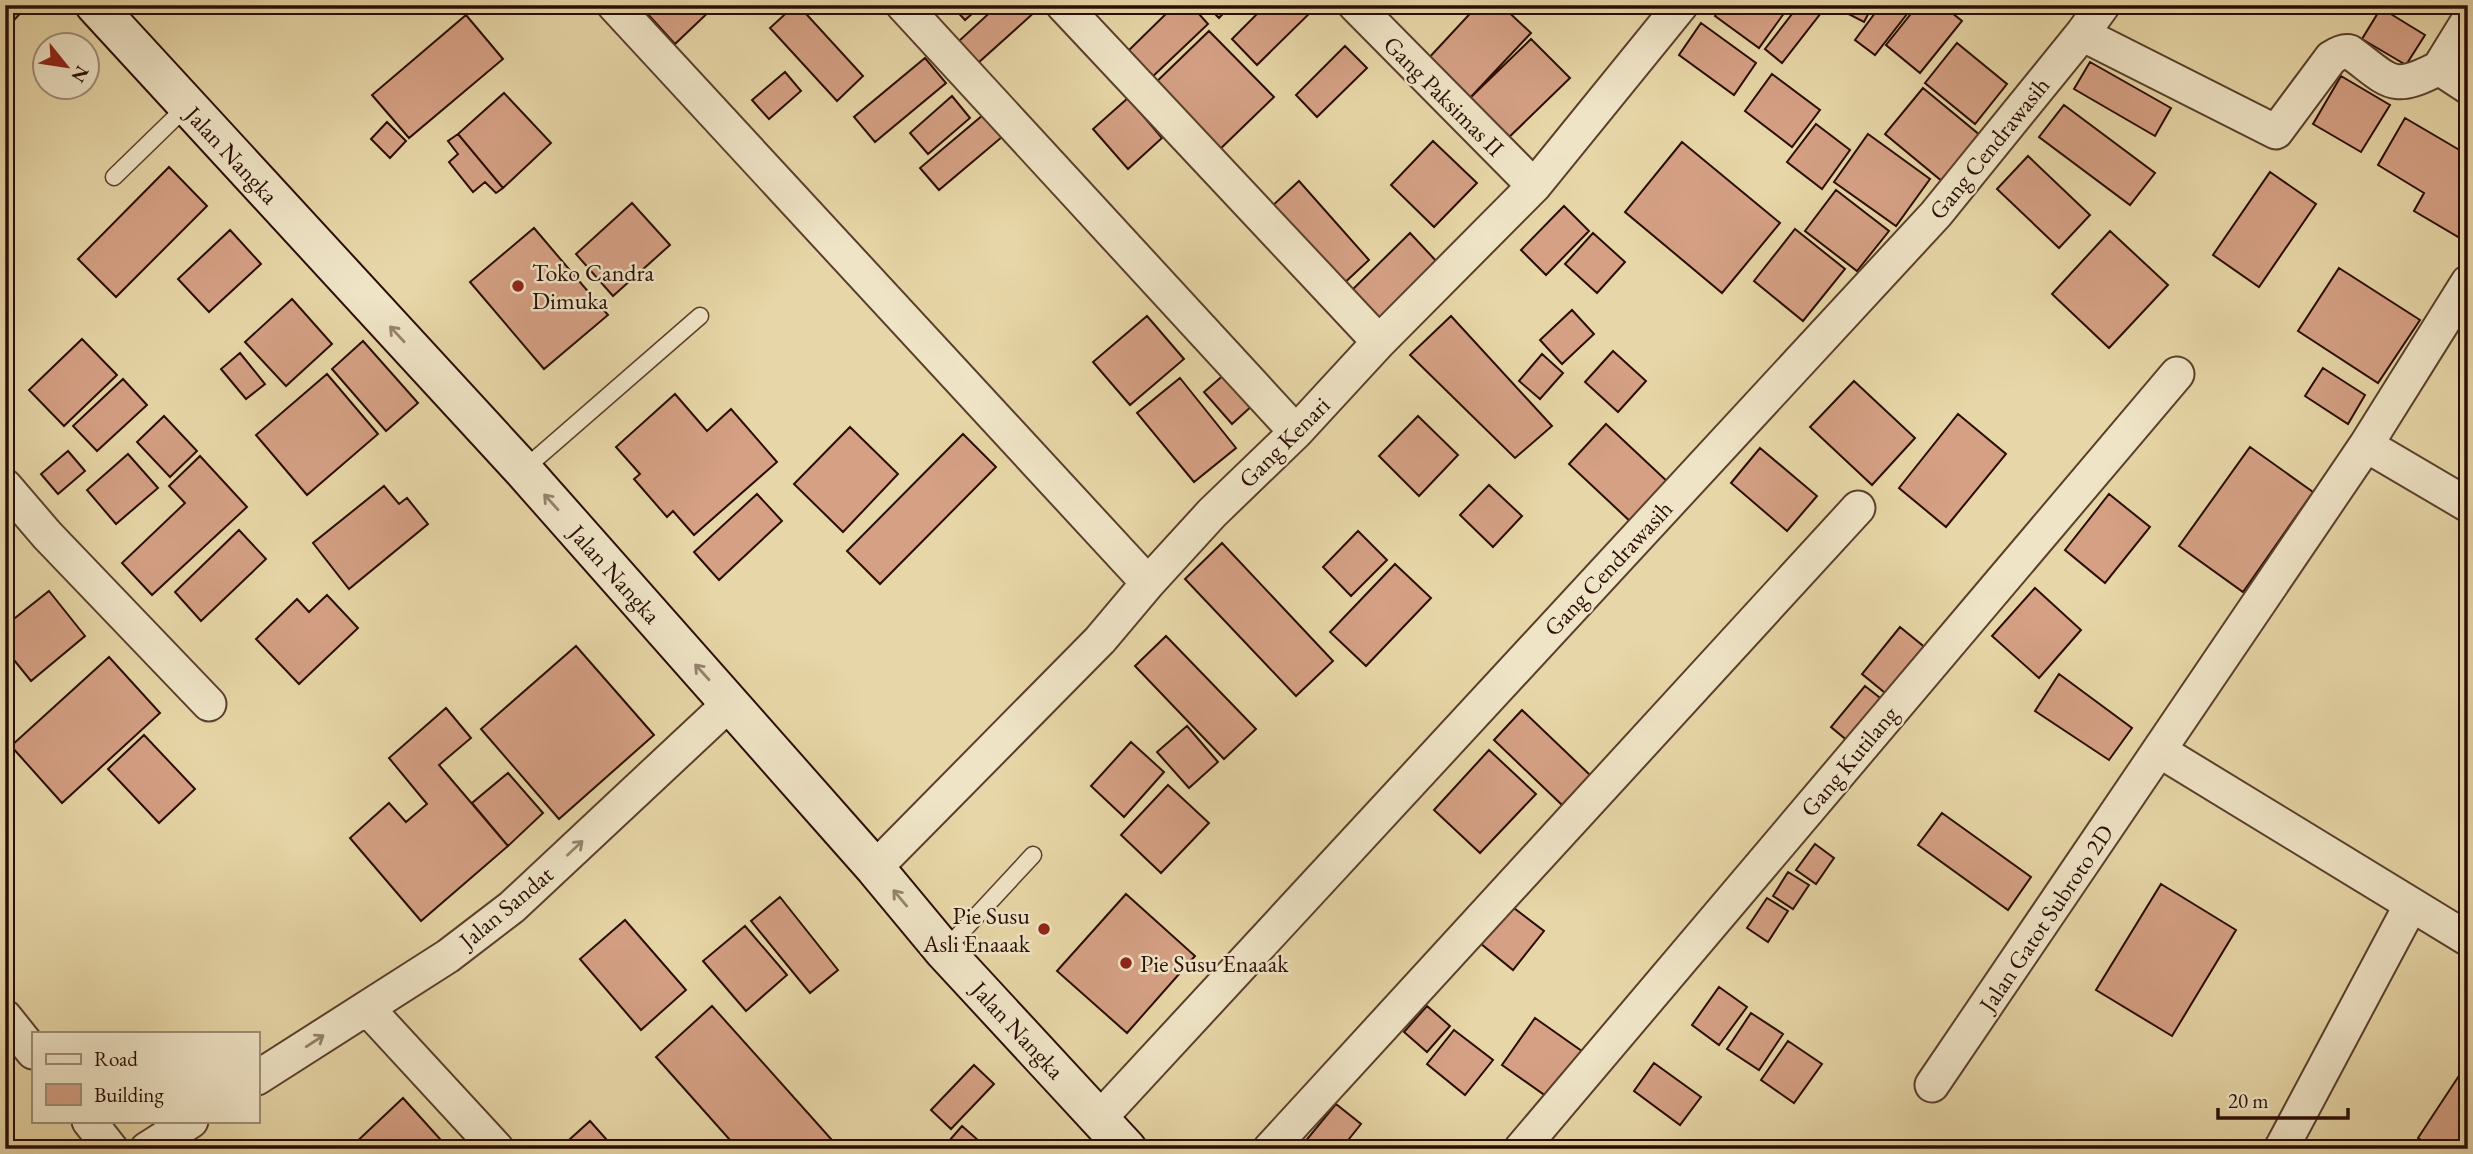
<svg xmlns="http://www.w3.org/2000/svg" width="2473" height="1154" font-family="'EB Garamond',serif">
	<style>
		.building { fill: #d5a084; stroke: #2a0d03; stroke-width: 2 }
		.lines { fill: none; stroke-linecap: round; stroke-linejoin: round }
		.service-casing { stroke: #593f2c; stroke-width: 19 }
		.minor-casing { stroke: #593f2c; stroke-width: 37 }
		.secondary-casing { stroke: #2a0d03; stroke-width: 42 }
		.service { stroke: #efe4c6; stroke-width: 16 }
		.minor { stroke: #efe4c6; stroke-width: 33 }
		.secondary { stroke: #efe4c6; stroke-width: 38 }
		.oneway { stroke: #96836e }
		.poi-dot { fill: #8f2418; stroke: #efe4c6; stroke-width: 2.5 }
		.labels { text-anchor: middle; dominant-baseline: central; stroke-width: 5; stroke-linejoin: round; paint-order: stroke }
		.street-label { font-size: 24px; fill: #2a0d03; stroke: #efe4c6 }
		.poi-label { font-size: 24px; fill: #2a0d03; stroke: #efe4c6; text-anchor: start }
	</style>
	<rect width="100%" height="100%" fill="#e7d6a7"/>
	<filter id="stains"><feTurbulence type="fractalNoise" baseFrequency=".00286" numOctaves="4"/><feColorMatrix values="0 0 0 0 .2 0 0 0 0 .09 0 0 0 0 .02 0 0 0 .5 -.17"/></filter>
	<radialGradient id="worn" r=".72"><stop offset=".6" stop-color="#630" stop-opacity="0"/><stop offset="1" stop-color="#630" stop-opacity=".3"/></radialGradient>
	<path class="building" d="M 5,5 L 28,5 L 5,30 Z
		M 649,5 L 716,5 L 675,44 L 644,10 Z
		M 795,5 L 798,5 L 863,76 L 837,101 L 770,28 Z
		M 951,5 L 982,5 L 965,20 Z
		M 998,5 L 1033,5 L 1037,10 L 978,63 L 959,41 Z
		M 1175,5 L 1191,5 L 1208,24 L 1149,80 L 1125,54 Z
		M 1206,5 L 1231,5 L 1219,18 Z
		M 1266,5 L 1318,5 L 1257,65 L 1232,39 Z
		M 1478,5 L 1501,5 L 1531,33 L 1468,100 L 1426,61 Z
		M 1723,5 L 1790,5 L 1759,48 L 1715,16 Z
		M 1799,5 L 1820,5 L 1824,9 L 1782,63 L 1765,49 Z
		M 1831,5 L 1873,5 L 1864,22 Z
		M 1881,5 L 1914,5 L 1875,55 L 1855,40 Z
		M 1918,5 L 1942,5 L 1962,21 L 1920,73 L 1886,45 Z
		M 2381,8 L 2425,35 L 2406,65 L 2362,39 Z
		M 466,15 L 503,59 L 409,138 L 372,95 Z
		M 1701,23 L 1756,63 L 1734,95 L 1679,55 Z
		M 1209,31 L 1274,97 L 1215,154 L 1150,88 Z
		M 1531,39 L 1570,78 L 1500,146 L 1468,100 Z
		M 1957,43 L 2007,84 L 1975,124 L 1925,83 Z
		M 1345,46 L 1367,68 L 1317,117 L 1296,95 Z
		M 925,58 L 946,83 L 875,142 L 854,117 Z
		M 2090,62 L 2171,108 L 2155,136 L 2074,89 Z
		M 785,72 L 801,91 L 769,119 L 752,100 Z
		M 1772,74 L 1820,110 L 1792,147 L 1745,111 Z
		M 2341,76 L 2390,105 L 2361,152 L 2313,124 Z
		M 1923,88 L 1981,136 L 1943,182 L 1885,134 Z
		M 504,93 L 551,143 L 503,188 L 458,134 Z
		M 952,96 L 970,118 L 928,154 L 910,133 Z
		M 1128,98 L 1162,138 L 1128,169 L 1093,129 Z
		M 2064,105 L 2155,173 L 2130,205 L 2039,137 Z
		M 983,115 L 1002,137 L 939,190 L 920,168 Z
		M 2405,118 L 2468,155 L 2468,223 L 2460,238 L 2414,211 L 2424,193 L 2378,165 Z
		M 387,122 L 406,141 L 390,158 L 371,139 Z
		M 1816,124 L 1850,150 L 1822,189 L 1787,162 Z
		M 458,134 L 503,188 L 496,193 L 485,182 L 473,192 L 449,162 L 458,154 L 448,141 Z
		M 1868,134 L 1930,179 L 1896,226 L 1834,182 Z
		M 1433,141 L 1477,183 L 1434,227 L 1391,185 Z
		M 1682,142 L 1780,223 L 1722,293 L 1625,212 Z
		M 2028,156 L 2090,215 L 2059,248 L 1997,189 Z
		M 169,167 L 207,206 L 116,297 L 78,259 Z
		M 2270,172 L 2316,204 L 2259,287 L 2213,255 Z
		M 1299,181 L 1369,260 L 1340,287 L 1270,208 Z
		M 1836,190 L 1889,231 L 1857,271 L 1805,231 Z
		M 632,203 L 670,245 L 613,296 L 576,254 Z
		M 1564,206 L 1589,231 L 1546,275 L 1521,250 Z
		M 534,228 L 608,315 L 544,369 L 470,282 Z
		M 1795,229 L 1845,269 L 1803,321 L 1754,281 Z
		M 230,230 L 261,264 L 209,312 L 178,279 Z
		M 2110,231 L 2168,285 L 2109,348 L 2052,294 Z
		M 1410,233 L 1438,263 L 1375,325 L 1346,296 Z
		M 1593,233 L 1625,262 L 1597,293 L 1565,264 Z
		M 2339,268 L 2420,320 L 2378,383 L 2298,331 Z
		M 292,299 L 332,344 L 286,386 L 245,342 Z
		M 1572,310 L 1594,334 L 1562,364 L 1540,340 Z
		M 1147,316 L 1184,359 L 1130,405 L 1093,362 Z
		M 1451,316 L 1552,426 L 1515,458 L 1410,355 Z
		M 82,339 L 117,375 L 64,426 L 29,390 Z
		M 363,341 L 418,403 L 386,431 L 332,369 Z
		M 1613,351 L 1646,381 L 1618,412 L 1585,382 Z
		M 240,353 L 265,384 L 246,399 L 221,369 Z
		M 1542,354 L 1563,373 L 1540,399 L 1519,381 Z
		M 2323,368 L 2365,395 L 2348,424 L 2305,396 Z
		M 1226,373 L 1254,404 L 1232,424 L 1204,392 Z
		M 327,374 L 378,434 L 307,495 L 256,435 Z
		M 1180,378 L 1236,448 L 1194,482 L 1137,413 Z
		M 123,379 L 147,405 L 97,451 L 73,426 Z
		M 1854,381 L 1915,438 L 1872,485 L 1810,427 Z
		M 675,394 L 707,431 L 731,409 L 777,462 L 694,535 L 673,511 L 667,517 L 634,479 L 640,474 L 616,447 Z
		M 1958,414 L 2006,454 L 1946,527 L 1899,488 Z
		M 164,416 L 197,451 L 170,477 L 137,442 Z
		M 1418,416 L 1458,455 L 1419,496 L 1379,456 Z
		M 1606,424 L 1670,484 L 1633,524 L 1569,464 Z
		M 850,427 L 898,474 L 843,532 L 794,484 Z
		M 963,434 L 996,467 L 880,584 L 847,551 Z
		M 2250,447 L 2313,492 L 2243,592 L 2179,546 Z
		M 1760,448 L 1817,496 L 1787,531 L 1731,483 Z
		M 68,451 L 85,471 L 58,494 L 41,474 Z
		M 128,454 L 158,488 L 116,524 L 87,490 Z
		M 200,456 L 247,507 L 152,595 L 122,563 L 185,503 L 169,486 Z
		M 1489,485 L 1522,516 L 1493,547 L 1460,515 Z
		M 384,486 L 399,504 L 407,498 L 428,524 L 349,589 L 313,543 Z
		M 757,494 L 782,521 L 719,580 L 694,552 Z
		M 2109,494 L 2150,527 L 2105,583 L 2065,550 Z
		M 239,530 L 266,559 L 201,621 L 175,592 Z
		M 1358,531 L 1387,560 L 1351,596 L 1323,567 Z
		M 1222,543 L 1333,661 L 1296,696 L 1185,579 Z
		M 1395,564 L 1431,598 L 1366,666 L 1330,632 Z
		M 2035,588 L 2081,630 L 2039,678 L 1992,636 Z
		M 49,591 L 85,636 L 31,681 L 5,649 L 5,626 Z
		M 327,595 L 358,628 L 299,684 L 256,639 L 297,599 L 309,612 Z
		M 1900,627 L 1933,654 L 1895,701 L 1862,674 Z
		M 1166,636 L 1256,729 L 1224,759 L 1135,666 Z
		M 576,646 L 654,735 L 559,819 L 481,729 Z
		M 109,657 L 160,713 L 62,803 L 11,746 Z
		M 2059,674 L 2132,728 L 2109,760 L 2035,711 Z
		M 1865,686 L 1889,705 L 1855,747 L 1831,727 Z
		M 446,708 L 471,738 L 439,765 L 508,846 L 421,921 L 350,838 L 389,803 L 406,822 L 427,804 L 389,758 Z
		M 1522,710 L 1590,775 L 1562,805 L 1494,740 Z
		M 1187,726 L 1218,762 L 1189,788 L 1157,752 Z
		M 144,735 L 195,789 L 159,823 L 108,769 Z
		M 1131,742 L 1164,772 L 1124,817 L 1091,786 Z
		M 1489,750 L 1536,794 L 1480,853 L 1434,810 Z
		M 508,773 L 543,813 L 508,846 L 472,803 Z
		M 1168,785 L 1209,823 L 1161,873 L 1121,835 Z
		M 1942,813 L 2031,877 L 2008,910 L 1918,845 Z
		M 1815,844 L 1834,858 L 1816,884 L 1796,870 Z
		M 1788,872 L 1809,885 L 1793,909 L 1773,896 Z
		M 2161,884 L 2236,930 L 2172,1036 L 2096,990 Z
		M 1126,894 L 1195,956 L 1127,1033 L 1057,971 Z
		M 780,897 L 838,970 L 810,993 L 751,921 Z
		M 1767,898 L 1788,911 L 1768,942 L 1747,928 Z
		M 1510,905 L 1544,931 L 1513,970 L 1480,943 Z
		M 625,920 L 686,990 L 641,1030 L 580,959 Z
		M 745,926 L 787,975 L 746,1011 L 703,961 Z
		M 1719,987 L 1747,1007 L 1719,1045 L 1692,1025 Z
		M 712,1006 L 840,1149 L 738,1149 L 656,1057 Z
		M 1427,1006 L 1450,1026 L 1427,1052 L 1404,1032 Z
		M 1751,1013 L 1783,1034 L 1759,1070 L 1727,1049 Z
		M 1535,1018 L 1586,1054 L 1553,1101 L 1502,1065 Z
		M 1454,1030 L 1493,1060 L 1465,1095 L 1427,1064 Z
		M 1788,1041 L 1822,1064 L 1794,1103 L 1761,1080 Z
		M 2468,1062 L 2468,1136 L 2460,1149 L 2434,1149 L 2418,1138 Z
		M 1654,1063 L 1701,1097 L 1680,1125 L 1634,1091 Z
		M 974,1065 L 994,1084 L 951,1129 L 931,1110 Z
		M 403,1098 L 449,1149 L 351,1149 L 350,1148 Z
		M 1336,1104 L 1361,1124 L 1341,1149 L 1299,1149 Z
		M 590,1121 L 615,1149 L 559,1149 Z
		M 962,1126 L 988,1149 L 942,1149 Z"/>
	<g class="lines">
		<defs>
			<path id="service" d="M 114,177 L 187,106
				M 523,470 L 700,316
				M 944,951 L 1033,855"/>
			<path id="minor" d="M 614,5 L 1148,583
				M 903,5 L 1296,432
				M 1063,5 L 1379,342
				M 1355,5 L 1534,186
				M 2082,34 L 2276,132 L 2331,58 C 2337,54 2344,50 2350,52 C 2391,82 2391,93 2439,68
				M 2439,68 L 2468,21
				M 2439,68 L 2468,87
				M 2366,445 L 2468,505
				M 5,486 L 47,535 L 209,704
				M 2160,751 L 2468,939
				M 875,868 L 1100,640 L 1148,583 L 1212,513 L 1296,432 L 1379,342 L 1534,186 L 1681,5
				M 367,1008 L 497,1149
				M 5,1017 L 33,1052
				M 257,1078 L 448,956 L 512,907 L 730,703
				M 1932,1085 L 2366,445 L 2468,282
				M 1099,1119 L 1936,214 L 2082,34 L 2103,5
				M 89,1121 L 111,1149
				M 147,1149 L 191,1121
				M 1270,1149 L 1858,508
				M 1521,1149 L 2177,374
				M 2281,1149 L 2411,905"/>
			<path id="secondary" d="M 95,5 L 523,470 L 875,868 L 944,951 L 1127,1149"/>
		</defs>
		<use href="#service" class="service-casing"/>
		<use href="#minor" class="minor-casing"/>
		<use href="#secondary" class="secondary-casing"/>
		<use href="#service" class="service"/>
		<use href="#minor" class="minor"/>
		<use href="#secondary" class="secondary"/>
	</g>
	<defs><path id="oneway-shaft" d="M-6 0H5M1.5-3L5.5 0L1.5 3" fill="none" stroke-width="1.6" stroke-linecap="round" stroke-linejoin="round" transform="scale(1.75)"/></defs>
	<g class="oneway">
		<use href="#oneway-shaft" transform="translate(397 334) rotate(-133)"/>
		<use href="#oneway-shaft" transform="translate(551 502) rotate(-132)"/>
		<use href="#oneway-shaft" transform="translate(702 672) rotate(-132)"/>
		<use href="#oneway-shaft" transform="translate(575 848) rotate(-43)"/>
		<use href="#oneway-shaft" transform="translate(900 898) rotate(-130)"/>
		<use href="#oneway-shaft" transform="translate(315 1041) rotate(-33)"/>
	</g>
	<g class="poi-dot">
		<circle cx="518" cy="286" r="7"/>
		<circle cx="1044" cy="929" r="7"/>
		<circle cx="1126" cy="963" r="7"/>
	</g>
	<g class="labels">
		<g class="street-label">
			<text transform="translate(1444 96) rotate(45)">Gang Paksimas II</text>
			<text transform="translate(1989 148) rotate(-51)">Gang Cendrawasih</text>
			<text transform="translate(232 155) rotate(47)">Jalan Nangka</text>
			<text transform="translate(1284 442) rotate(-45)">Gang Kenari</text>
			<text transform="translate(1608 568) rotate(-47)">Gang Cendrawasih</text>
			<text transform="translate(615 574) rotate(48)">Jalan Nangka</text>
			<text transform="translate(1849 761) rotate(-50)">Gang Kutilang</text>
			<text transform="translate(506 907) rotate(-40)">Jalan Sandat</text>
			<text transform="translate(2046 918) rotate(-56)">Jalan Gatot Subroto 2D</text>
			<text transform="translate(1018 1030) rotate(47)">Jalan Nangka</text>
		</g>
		<g class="poi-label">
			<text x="532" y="272">Toko Candra<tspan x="532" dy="28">Dimuka</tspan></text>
			<text x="1030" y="915" text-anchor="end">Pie Susu<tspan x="1030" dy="28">Asli Enaaak</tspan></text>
			<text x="1140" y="963">Pie Susu Enaaak</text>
		</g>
	</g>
	<rect width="2473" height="1154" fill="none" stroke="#e7d6a7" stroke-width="28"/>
	<rect x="7" y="7" width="2459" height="1140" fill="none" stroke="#2a0d03" stroke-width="3.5"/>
	<rect x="14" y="14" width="2445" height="1126" fill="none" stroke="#2a0d03" stroke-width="2"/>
	<rect x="32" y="1032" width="228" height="91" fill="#efe4c6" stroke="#a08e78" stroke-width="2"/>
	<rect x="46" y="1054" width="35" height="10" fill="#efe4c6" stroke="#a08e78" stroke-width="2"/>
	<text x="94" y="1066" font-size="21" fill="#2a0d03">Road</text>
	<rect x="46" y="1084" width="35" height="21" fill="#d5a084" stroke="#a08e78" stroke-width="2"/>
	<text x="94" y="1102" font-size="21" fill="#2a0d03">Building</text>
	<g transform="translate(66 66) rotate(120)"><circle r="33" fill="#efe4c6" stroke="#a08e78" stroke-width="2"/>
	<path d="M0-5L12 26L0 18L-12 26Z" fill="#8f2418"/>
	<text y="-10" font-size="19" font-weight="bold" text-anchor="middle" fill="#2a0d03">N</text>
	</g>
	<path d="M2218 1108v10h130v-10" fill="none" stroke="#2a0d03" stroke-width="3.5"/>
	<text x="2228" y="1108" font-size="21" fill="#2a0d03" stroke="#efe4c6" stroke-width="5" paint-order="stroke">20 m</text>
	<rect width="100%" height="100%" filter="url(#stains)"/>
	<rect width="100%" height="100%" fill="url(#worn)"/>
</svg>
